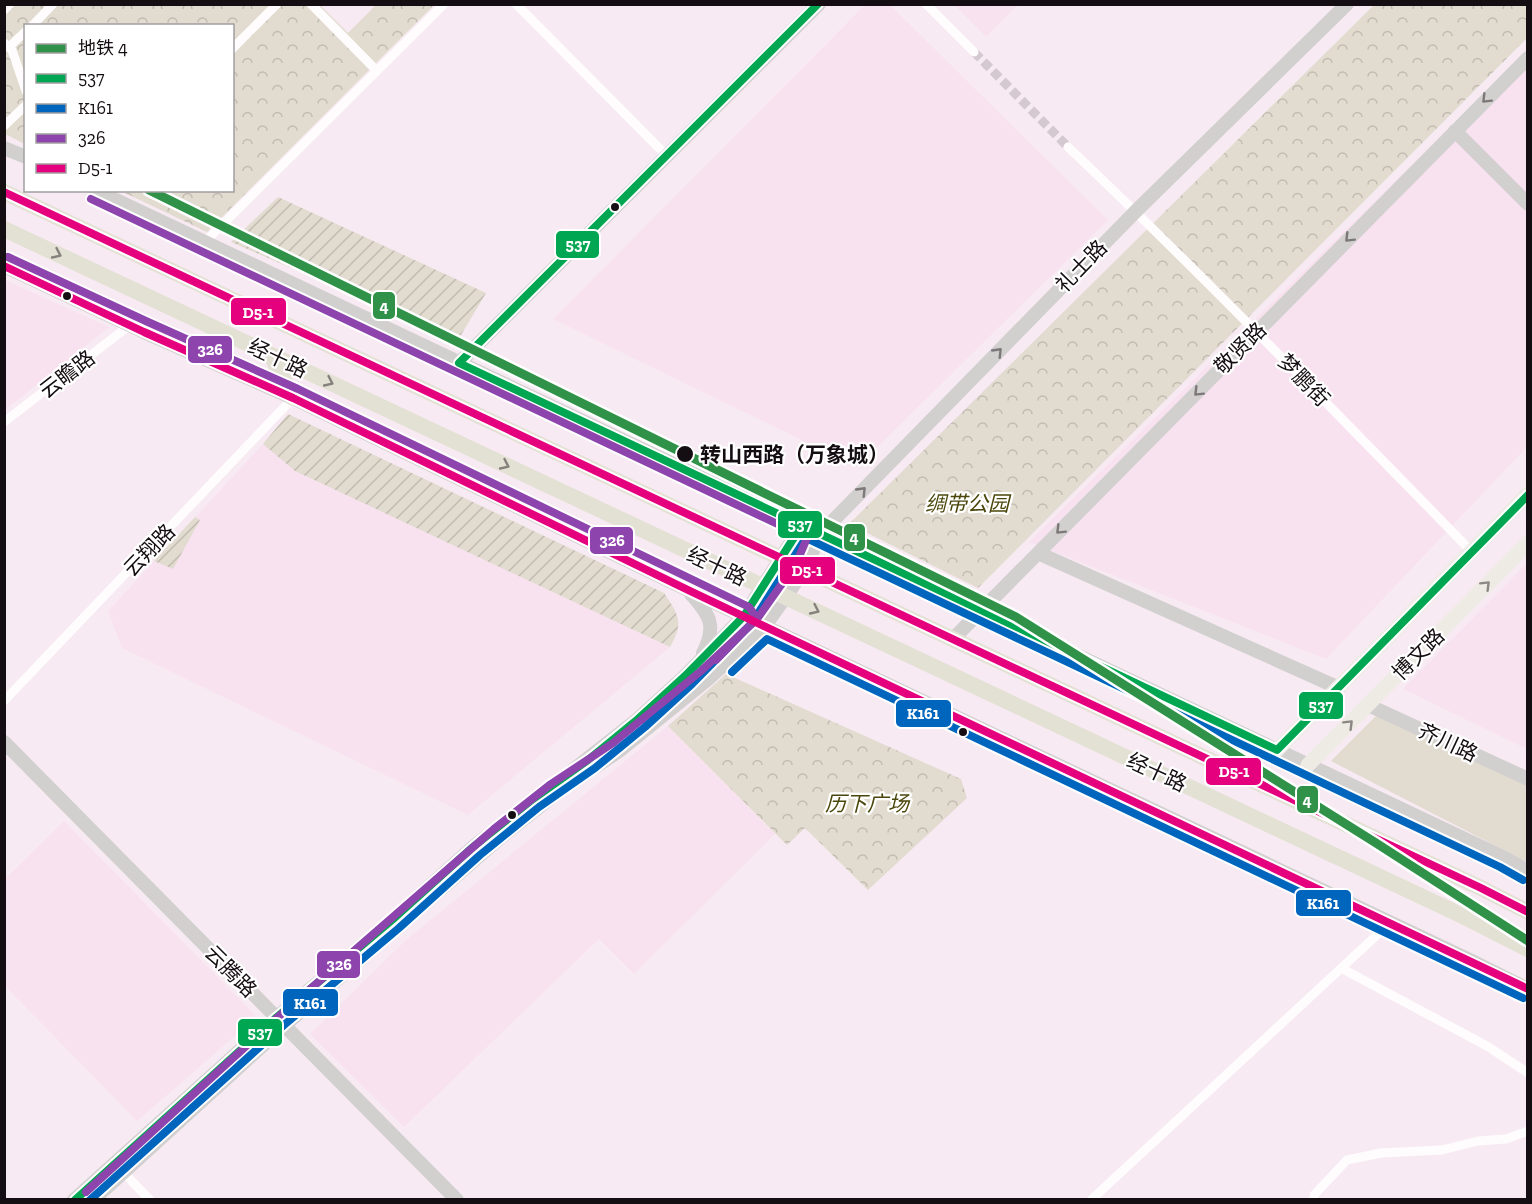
<svg xmlns="http://www.w3.org/2000/svg" width="1532" height="1204" font-family="'Zilla Slab','Noto Sans SC',serif">
	<style>
		.built { fill: #f9e2f0 }
		.grass { fill: #e2dbcf }
		.forest { fill: url(#forest-crowns) }
		.garden { fill: url(#garden-furrows) }
		.lines { fill: none; stroke-linecap: round; stroke-linejoin: round }
		.street-tunnel { stroke: #d5c9d0; stroke-width: 9; stroke-dasharray: 9 4.5; stroke-linecap: butt }
		.street { stroke: #fefcfd; stroke-width: 9 }
		.secondary { stroke: #d2d0cf; stroke-width: 14 }
		.primary { stroke: #eeebe4; stroke-width: 15 }
		.highway { stroke: #e3e0d4; stroke-width: 16 }
		.bus-1-casing { stroke: #fff; stroke-width: 12 }
		.bus-2-casing { stroke: #fff; stroke-width: 12 }
		.bus-3-casing { stroke: #fff; stroke-width: 12 }
		.bus-4-casing { stroke: #fff; stroke-width: 12 }
		.bus-1 { stroke: #00a651; stroke-width: 8 }
		.bus-2 { stroke: #0065bd; stroke-width: 8 }
		.bus-3 { stroke: #8e44ad; stroke-width: 8 }
		.bus-4 { stroke: #e5007d; stroke-width: 8 }
		.metro-1-casing { stroke: #fff; stroke-width: 14 }
		.metro-1 { stroke: #2f9248; stroke-width: 9 }
		.oneway { stroke: #7c787a }
		.oneway2 { stroke: #86817c }
		.oneway3 { stroke: #8c8785 }
		.bus-dot { fill: #140d11; stroke: #fff; stroke-width: 2 }
		.labels { text-anchor: middle; dominant-baseline: central; stroke-width: 4.5; stroke-linejoin: round; paint-order: stroke }
		.street-label { font-size: 21px; fill: #140d11; stroke: #fff }
		.stop-label { font-size: 21px; font-weight: bold; fill: #140d11; stroke: #fff; text-anchor: start }
		.park-label { font-size: 21px; font-style: italic; fill: #4b470c; stroke: #fff }
		.line-badge { stroke: #fff; stroke-width: 2 }
		.badge-label { font-size: 16px; text-anchor: middle; font-weight: bold; fill: #fff }
	</style>
	<defs>
		<pattern id="forest-crowns" width="20" height="18" patternUnits="userSpaceOnUse" patternTransform="scale(1.5)"><rect width="20" height="18" fill="#e2dbcf"/><path d="M2 6a3 3 0 1 1 6 0M12 15a3 3 0 1 1 6 0" fill="none" stroke="#c1bbb1"/></pattern>
		<pattern id="garden-furrows" width="10" height="10" patternUnits="userSpaceOnUse" patternTransform="scale(1.5)"><rect width="10" height="10" fill="#e2dbcf"/><path d="M-1 1l2-2M0 10L10 0M9 11l2-2" fill="none" stroke="#c1bbb1"/></pattern>
	</defs>
	<rect width="100%" height="100%" fill="#f7eaf2"/>
	<path class="built" d="M 866,4 L 890,5 L 1108,220 L 857,467 L 553,319 Z
		M 954,5 L 1018,5 L 986,37 Z
		M 1527,51 L 1527,447 L 1326,659 L 1029,542 Z
		M 5,280 L 109,327 L 5,410 Z
		M 263,444 L 295,471 L 670,647 L 468,815 L 122,648 L 108,611 Z
		M 1527,563 L 1527,749 L 1403,689 Z
		M 668,726 L 775,834 L 634,974 L 599,939 L 404,1127 L 310,1034 L 405,941 Z
		M 64,821 L 257,1017 L 137,1121 L 5,986 L 5,879 Z"/>
	<path class="grass" d="M 1385,707 L 1527,781 L 1527,862 L 1331,761 Z"/>
	<path class="forest" d="M 4,5 L 320,5 L 348,33 L 376,5 L 434,5 L 207,232 L 121,191 L 232,190 L 232,26 L 26,26 L 25,144 L 5,134 Z
		M 1374,5 L 1527,5 L 1527,38 L 978,588 L 849,524 Z
		M 726,674 L 961,779 L 967,798 L 868,890 L 805,828 L 787,845 L 668,726 Z"/>
	<path class="garden" d="M 278,197 L 486,293 L 458,340 L 231,242 Z
		M 288,414 L 664,593 C 679,615 684,623 670,647 L 295,471 L 263,444 Z
		M 195,517 L 200,520 L 173,569 L 154,561 Z"/>
	<g class="lines">
		<path class="street-tunnel" d="M 974,52 L 1068,147"/>
		<path class="street" d="M 311,4 L 377,71
			M 516,4 L 667,156
			M 926,4 L 974,52
			M 4,10 L 10,4
			M 32,26 L 53,4
			M 4,43 L 12,50 L 26,91
			M 9,47 L 26,31
			M 232,49 L 277,4
			M 4,126 L 26,105
			M 1068,147 C 1206,278 1338,415 1472,552
			M 205,242 L 444,4
			M 4,422 L 130,325
			M 4,701 L 293,398
			M 1341,968 L 1487,1046 L 1528,1073
			M 120,1169 L 150,1200
			M 1091,1200 L 1391,922
			M 1314,1200 L 1314,1195 L 1347,1160 L 1381,1153 L 1442,1150 L 1478,1141 L 1506,1139 L 1528,1131"/>
		<path class="secondary" d="M 1455,131 L 1528,204
			M 4,148 L 26,157
			M 95,190 L 1505,858 L 1528,871
			M 4,266 L 144,332 L 293,398 L 688,590 L 1472,961 L 1528,989
			M 459,363 L 819,4
			M 1038,553 L 1339,688
			M 691,594 C 710,615 717,626 703,653
			M 953,639 L 1528,58
			M 1368,705 L 1528,779
			M 4,742 L 457,1200
			M 573,770 L 638,719 L 685,676 L 744,616 L 802,525
			M 74,1200 L 277,1017 L 392,920 L 473,847 L 553,785
			M 93,1200 L 285,1025 L 501,837 L 558,792 L 619,751 L 708,679 L 752,639 L 765,626 L 805,569 L 821,533 L 1136,211 L 1347,4"/>
		<path class="primary" d="M 1277,750 L 1528,494
			M 1308,765 L 1528,543"/>
		<path class="highway" d="M 4,192 L 1481,888 L 1528,912
			M 4,229 L 1463,916 L 1528,949
			M 271,355 L 293,398"/>
		<defs>
			<path id="bus-1" d="M 818,4 L 459,363 L 1277,750 L 1528,495
				M 75,1200 L 277,1017 L 392,920 L 473,847 L 533,799 L 588,760 L 638,719 L 685,676 L 744,616 L 802,525"/>
			<path id="bus-2" d="M 732,672 L 767,639 L 1523,998
				M 90,1200 L 284,1025 L 399,928 L 480,855 L 539,807 L 595,768 L 645,727 L 692,684 L 752,623 L 806,538 L 1500,867 L 1523,880"/>
			<path id="bus-3" d="M 8,257 L 148,322 L 298,389 L 749,607 L 754,614 L 753,622 L 716,660
				M 86,1192 L 278,1017 L 494,829 L 551,784 L 613,743 L 701,671 L 757,619 L 796,564 L 807,538 L 91,199"/>
			<path id="bus-4" d="M 4,192 L 1481,888 L 1528,912
				M 4,266 L 144,332 L 293,398 L 688,590 L 1528,989"/>
		</defs>
		<use href="#bus-1" class="bus-1-casing"/>
		<use href="#bus-2" class="bus-2-casing"/>
		<use href="#bus-3" class="bus-3-casing"/>
		<use href="#bus-4" class="bus-4-casing"/>
		<use href="#bus-1" class="bus-1"/>
		<use href="#bus-2" class="bus-2"/>
		<use href="#bus-3" class="bus-3"/>
		<use href="#bus-4" class="bus-4"/>
		<defs>
			<path id="metro-1" d="M 149,190 L 1016,617 L 1376,843 L 1528,941"/>
		</defs>
		<use href="#metro-1" class="metro-1-casing"/>
		<use href="#metro-1" class="metro-1"/>
	</g>
	<defs><path id="oneway-chevron" d="M-2-3.5L2.5 0L-2 3.5" fill="none" stroke-width="1.6" stroke-linecap="round" stroke-linejoin="round" transform="scale(1.5)"/></defs>
	<g class="oneway">
		<use href="#oneway-chevron" transform="translate(1486 99) rotate(135)"/>
		<use href="#oneway-chevron" transform="translate(1349 238) rotate(135)"/>
		<use href="#oneway-chevron" transform="translate(998 352) rotate(-46)"/>
		<use href="#oneway-chevron" transform="translate(1198 392) rotate(135)"/>
		<use href="#oneway-chevron" transform="translate(862 491) rotate(-46)"/>
		<use href="#oneway-chevron" transform="translate(1060 530) rotate(135)"/>
	</g>
	<g class="oneway2">
		<use href="#oneway-chevron" transform="translate(57 254) rotate(25)"/>
		<use href="#oneway-chevron" transform="translate(329 382) rotate(25)"/>
		<use href="#oneway-chevron" transform="translate(505 465) rotate(25)"/>
		<use href="#oneway-chevron" transform="translate(815 610) rotate(25)"/>
	</g>
	<g class="oneway3">
		<use href="#oneway-chevron" transform="translate(1486 585) rotate(-45)"/>
		<use href="#oneway-chevron" transform="translate(1349 724) rotate(-45)"/>
	</g>
	<g class="bus-dot">
		<circle cx="615" cy="207" r="5"/>
		<circle cx="67" cy="296" r="5"/>
		<circle cx="685" cy="454" r="9"/>
		<circle cx="963" cy="732" r="5"/>
		<circle cx="512" cy="815" r="5"/>
	</g>
	<g class="labels">
		<g class="street-label">
			<text transform="translate(1081 266) rotate(-46)">礼士路</text>
			<text transform="translate(1240 348) rotate(-45)">敬贤路</text>
			<text transform="translate(278 358) rotate(25)">经十路</text>
			<text transform="translate(67 374) rotate(-38)">云瞻路</text>
			<text transform="translate(1304 380) rotate(46)">梦鹏街</text>
			<text transform="translate(149 550) rotate(-46)">云翔路</text>
			<text transform="translate(717 566) rotate(25)">经十路</text>
			<text transform="translate(1418 654) rotate(-45)">博文路</text>
			<text transform="translate(1448 742) rotate(25)">齐川路</text>
			<text transform="translate(1157 772) rotate(25)">经十路</text>
			<text transform="translate(231 971) rotate(45)">云腾路</text>
		</g>
		<g class="stop-label">
			<text x="700" y="454">转山西路（万象城）</text>
		</g>
		<g class="park-label">
			<text x="967" y="503">绸带公园</text>
			<text x="867" y="803">历下广场</text>
		</g>
	</g>
	<g class="line-badge">
		<rect x="555" y="230" width="45" height="29" rx="6" fill="#00a651"/>
		<rect x="372" y="291" width="24" height="29" rx="6" fill="#2f9248"/>
		<rect x="230" y="297" width="57" height="29" rx="6" fill="#e5007d"/>
		<rect x="187" y="335" width="46" height="29" rx="6" fill="#8e44ad"/>
		<rect x="777" y="510" width="46" height="29" rx="6" fill="#00a651"/>
		<rect x="843" y="523" width="23" height="29" rx="6" fill="#2f9248"/>
		<rect x="589" y="526" width="45" height="29" rx="6" fill="#8e44ad"/>
		<rect x="779" y="556" width="57" height="29" rx="6" fill="#e5007d"/>
		<rect x="1298" y="691" width="46" height="29" rx="6" fill="#00a651"/>
		<rect x="895" y="699" width="57" height="29" rx="6" fill="#0065bd"/>
		<rect x="1205" y="757" width="57" height="29" rx="6" fill="#e5007d"/>
		<rect x="1296" y="785" width="23" height="29" rx="6" fill="#2f9248"/>
		<rect x="1295" y="889" width="57" height="28" rx="6" fill="#0065bd"/>
		<rect x="316" y="950" width="45" height="29" rx="6" fill="#8e44ad"/>
		<rect x="282" y="988" width="57" height="29" rx="6" fill="#0065bd"/>
		<rect x="237" y="1018" width="46" height="29" rx="6" fill="#00a651"/>
	</g>
	<g class="badge-label">
		<text x="578" y="250">537</text>
		<text x="384" y="312">4</text>
		<text x="258" y="318">D5-1</text>
		<text x="210" y="355">326</text>
		<text x="800" y="530">537</text>
		<text x="854" y="543">4</text>
		<text x="612" y="546">326</text>
		<text x="807" y="576">D5-1</text>
		<text x="1321" y="711">537</text>
		<text x="923" y="719">K161</text>
		<text x="1234" y="777">D5-1</text>
		<text x="1307" y="806">4</text>
		<text x="1323" y="909">K161</text>
		<text x="339" y="970">326</text>
		<text x="310" y="1009">K161</text>
		<text x="260" y="1038">537</text>
	</g>
	<rect width="1532" height="1204" fill="none" stroke="#140d11" stroke-width="12"/>
	<rect x="24" y="24" width="210" height="168" fill="#ffffff" stroke="#a19ea0" stroke-width="1.5"/>
	<rect x="36" y="44" width="30" height="9" fill="#2f9248" stroke="#a19ea0" stroke-width="1.5"/>
	<text x="78" y="54" font-size="18" fill="#140d11">地铁 4</text>
	<rect x="36" y="74" width="30" height="9" fill="#00a651" stroke="#a19ea0" stroke-width="1.5"/>
	<text x="78" y="84" font-size="18" fill="#140d11">537</text>
	<rect x="36" y="104" width="30" height="9" fill="#0065bd" stroke="#a19ea0" stroke-width="1.5"/>
	<text x="78" y="114" font-size="18" fill="#140d11">K161</text>
	<rect x="36" y="134" width="30" height="9" fill="#8e44ad" stroke="#a19ea0" stroke-width="1.5"/>
	<text x="78" y="144" font-size="18" fill="#140d11">326</text>
	<rect x="36" y="164" width="30" height="9" fill="#e5007d" stroke="#a19ea0" stroke-width="1.5"/>
	<text x="78" y="174" font-size="18" fill="#140d11">D5-1</text>
</svg>
